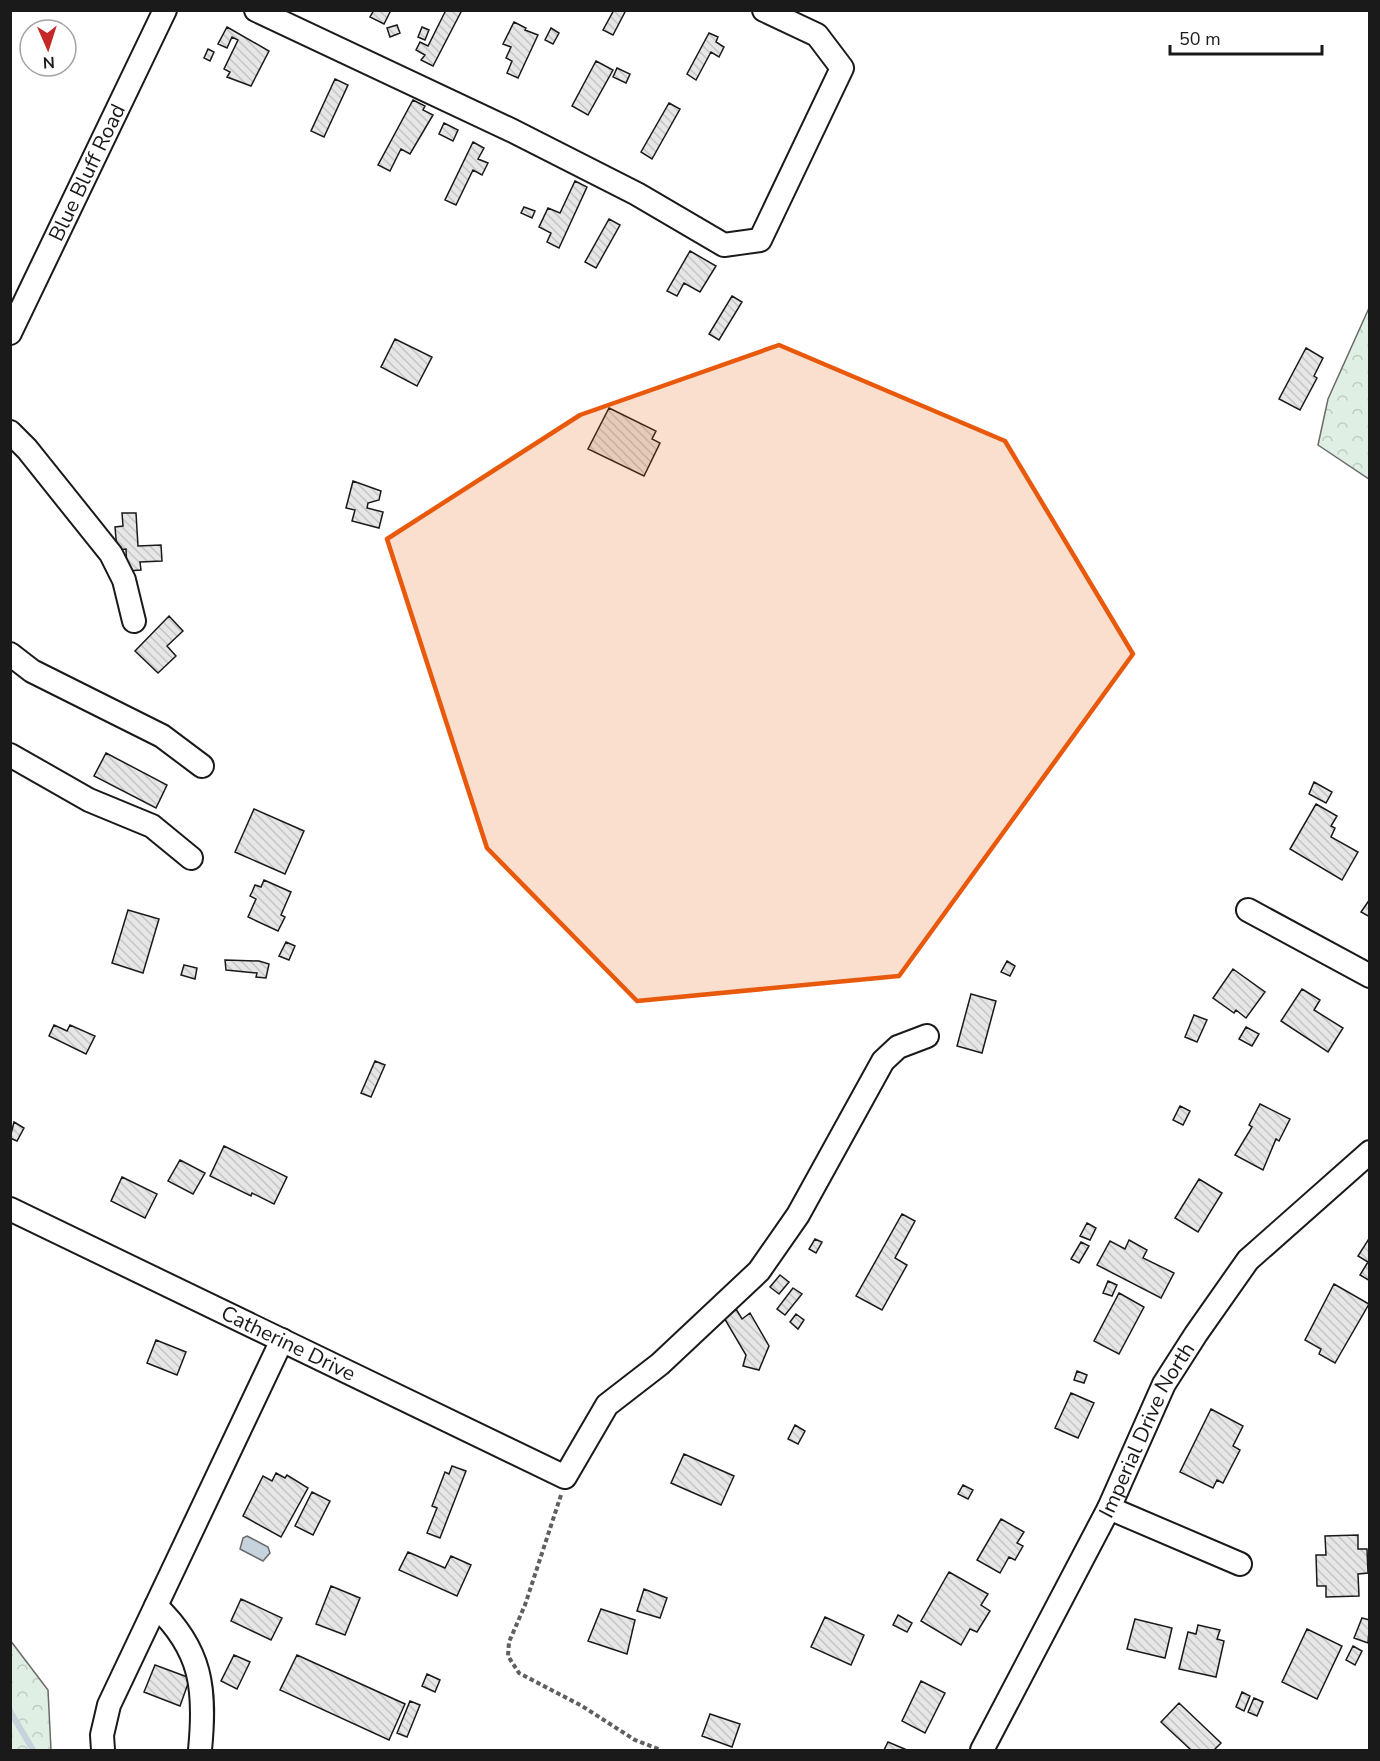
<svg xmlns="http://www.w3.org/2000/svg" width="1380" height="1761" font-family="'Nunito Sans',sans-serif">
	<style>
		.forest { fill: url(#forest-crowns); stroke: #6a6a6a; stroke-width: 1.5 }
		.water { fill: #c6d2dc; stroke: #6a6a6a; stroke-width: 1.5 }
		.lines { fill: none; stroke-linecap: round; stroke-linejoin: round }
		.stream { stroke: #c6d2dc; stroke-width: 6 }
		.building { fill: url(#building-back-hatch); stroke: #1a1a1a; stroke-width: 1.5 }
		.minor-casing { stroke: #1a1a1a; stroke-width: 26 }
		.path { stroke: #5f5f5f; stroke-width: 4; stroke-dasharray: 4.5 3; stroke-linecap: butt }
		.minor { stroke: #fff; stroke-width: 22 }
		.marked { fill: #e8590c; fill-opacity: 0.2; stroke: #e8590c; stroke-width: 4.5; stroke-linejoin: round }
		.labels { text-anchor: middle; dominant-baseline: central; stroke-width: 4.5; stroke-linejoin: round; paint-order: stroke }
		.street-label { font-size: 21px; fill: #1a1a1a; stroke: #fff }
	</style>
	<defs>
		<pattern id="forest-crowns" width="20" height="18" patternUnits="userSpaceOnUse" patternTransform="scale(1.5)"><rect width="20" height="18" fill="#e0efe3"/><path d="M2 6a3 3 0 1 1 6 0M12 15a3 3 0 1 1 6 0" fill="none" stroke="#c0ccc2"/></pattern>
		<pattern id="building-back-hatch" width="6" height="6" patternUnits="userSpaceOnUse" patternTransform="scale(1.5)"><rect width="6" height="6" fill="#e6e6e6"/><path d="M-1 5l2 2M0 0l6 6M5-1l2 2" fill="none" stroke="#c5c5c5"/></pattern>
	</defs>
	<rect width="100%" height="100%" fill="#fff"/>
	<path class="forest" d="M 1369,308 L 1369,479 L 1318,445 L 1328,399 Z
		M 10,1640 L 48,1690 L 51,1750 L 11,1750 Z"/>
	<path class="water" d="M 247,1536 L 268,1547 L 270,1553 L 263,1561 L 240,1549 L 243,1538 Z"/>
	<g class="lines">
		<path class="stream" d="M 10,1711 L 33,1750"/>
	</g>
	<path class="building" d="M 374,10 L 391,10 L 384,24 L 370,17 Z
		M 446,10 L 462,10 L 433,66 L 421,60 L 425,55 L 416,50 L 420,42 L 428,46 Z
		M 614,10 L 626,10 L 613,35 L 603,30 Z
		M 514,22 L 526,28 L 525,30 L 538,35 L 518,78 L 507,73 L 512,61 L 506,58 L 511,47 L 503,44 Z
		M 397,25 L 400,33 L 390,37 L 387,28 Z
		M 227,27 L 269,51 L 251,86 L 227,77 L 230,72 L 224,69 L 238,40 L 232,37 L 227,48 L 218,44 Z
		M 422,27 L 429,30 L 425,40 L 418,37 Z
		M 551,28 L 559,33 L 553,44 L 545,40 Z
		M 709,33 L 718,37 L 716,42 L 724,47 L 719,57 L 711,52 L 696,80 L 687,74 Z
		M 208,49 L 214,52 L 210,61 L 204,58 Z
		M 596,61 L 613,70 L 588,115 L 572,106 Z
		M 617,68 L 630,74 L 626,83 L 613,77 Z
		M 335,79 L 348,85 L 324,137 L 311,131 Z
		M 413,100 L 425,106 L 423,110 L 433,115 L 410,154 L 401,149 L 390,171 L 378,165 Z
		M 669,103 L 680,109 L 652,159 L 641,152 Z
		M 444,123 L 458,130 L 453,141 L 439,134 Z
		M 473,142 L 484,148 L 478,159 L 488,163 L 482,175 L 473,170 L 456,205 L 445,200 Z
		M 575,181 L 587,187 L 559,248 L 547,242 L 551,233 L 539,227 L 548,208 L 560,213 Z
		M 524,207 L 535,211 L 532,218 L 521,213 Z
		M 609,219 L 620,225 L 596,268 L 585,262 Z
		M 690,251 L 716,266 L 700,292 L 684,283 L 677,296 L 667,291 Z
		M 732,296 L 742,302 L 719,340 L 709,334 Z
		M 395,339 L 432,357 L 417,386 L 381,367 Z
		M 1306,348 L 1323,358 L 1314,376 L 1317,378 L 1300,410 L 1279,399 Z
		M 609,408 L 656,431 L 652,439 L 660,443 L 644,476 L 588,449 Z
		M 353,481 L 381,491 L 379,500 L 368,503 L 367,508 L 383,512 L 379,528 L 352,521 L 355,510 L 346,508 Z
		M 122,513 L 136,513 L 138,546 L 161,545 L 162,561 L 140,562 L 141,570 L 127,571 L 126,549 L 117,550 L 115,527 L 123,526 Z
		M 169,616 L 183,631 L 167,646 L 176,656 L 158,673 L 135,651 Z
		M 106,753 L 167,785 L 156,808 L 94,776 Z
		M 1314,782 L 1332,792 L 1326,803 L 1309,794 Z
		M 1316,804 L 1337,816 L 1331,826 L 1335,828 L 1331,837 L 1358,852 L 1342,880 L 1290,849 Z
		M 254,809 L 304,831 L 285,874 L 235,852 Z
		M 264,880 L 291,892 L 281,915 L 285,917 L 278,931 L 248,917 L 256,899 L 250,896 L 252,892 L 255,885 L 261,887 Z
		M 1370,899 L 1370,917 L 1361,912 Z
		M 128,910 L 159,919 L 143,973 L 112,963 Z
		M 286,942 L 295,946 L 289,960 L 279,956 Z
		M 225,960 L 259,961 L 269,964 L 266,978 L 256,977 L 257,973 L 226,970 Z
		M 1007,961 L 1015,966 L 1010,976 L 1001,972 Z
		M 184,965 L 197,968 L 195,979 L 181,975 Z
		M 1233,969 L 1265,992 L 1246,1018 L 1236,1010 L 1234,1013 L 1213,998 Z
		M 1302,989 L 1320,1000 L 1314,1010 L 1343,1028 L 1328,1052 L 1281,1021 Z
		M 971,994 L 996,1001 L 982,1053 L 957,1046 Z
		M 1194,1015 L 1207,1020 L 1197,1042 L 1185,1037 Z
		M 54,1025 L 67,1031 L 70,1025 L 95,1036 L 86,1054 L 49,1036 Z
		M 1246,1027 L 1259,1034 L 1252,1046 L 1239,1039 Z
		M 375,1061 L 385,1065 L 371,1097 L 361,1093 Z
		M 1260,1104 L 1290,1119 L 1279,1141 L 1276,1139 L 1263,1170 L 1235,1155 L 1252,1127 L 1249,1125 Z
		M 1180,1106 L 1190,1111 L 1183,1125 L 1173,1120 Z
		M 14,1122 L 24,1128 L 17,1141 L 10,1138 Z
		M 224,1146 L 287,1177 L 274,1204 L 252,1193 L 251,1196 L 210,1176 Z
		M 180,1160 L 205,1173 L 193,1194 L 168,1181 Z
		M 122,1177 L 157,1194 L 145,1218 L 111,1201 Z
		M 1199,1179 L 1222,1193 L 1198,1232 L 1175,1218 Z
		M 902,1214 L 915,1221 L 895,1258 L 907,1265 L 882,1310 L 856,1296 Z
		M 1087,1223 L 1096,1228 L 1090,1240 L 1080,1236 Z
		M 1370,1237 L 1370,1281 L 1360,1275 L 1368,1262 L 1358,1256 Z
		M 815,1239 L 822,1242 L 816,1253 L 809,1249 Z
		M 1129,1240 L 1147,1250 L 1143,1258 L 1174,1273 L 1161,1298 L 1097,1265 L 1110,1241 L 1125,1249 Z
		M 1081,1242 L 1089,1246 L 1079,1263 L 1071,1259 Z
		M 780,1275 L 789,1282 L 779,1294 L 770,1287 Z
		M 1108,1281 L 1117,1285 L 1112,1296 L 1103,1293 Z
		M 1334,1284 L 1369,1304 L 1335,1363 L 1319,1354 L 1321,1349 L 1305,1340 Z
		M 793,1288 L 802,1294 L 785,1315 L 777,1309 Z
		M 1119,1293 L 1144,1307 L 1119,1354 L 1094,1341 Z
		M 736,1309 L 742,1319 L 750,1313 L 769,1346 L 759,1370 L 743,1366 L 746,1355 L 723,1316 Z
		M 796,1314 L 804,1320 L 798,1329 L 790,1322 Z
		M 156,1340 L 186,1352 L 177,1375 L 147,1363 Z
		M 1077,1371 L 1087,1375 L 1084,1383 L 1074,1380 Z
		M 1071,1393 L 1094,1403 L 1078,1438 L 1055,1428 Z
		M 1211,1409 L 1243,1426 L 1233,1446 L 1240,1450 L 1223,1483 L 1217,1480 L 1213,1488 L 1180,1472 Z
		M 795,1425 L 805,1431 L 798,1444 L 788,1439 Z
		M 684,1454 L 734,1476 L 721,1505 L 671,1483 Z
		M 452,1466 L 466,1471 L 440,1538 L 427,1533 L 437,1508 L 432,1506 L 445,1472 L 449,1474 Z
		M 276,1473 L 285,1478 L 287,1475 L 308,1488 L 281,1537 L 243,1516 L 263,1476 L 272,1481 Z
		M 963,1485 L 973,1490 L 968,1499 L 958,1494 Z
		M 312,1492 L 330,1501 L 313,1535 L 295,1526 Z
		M 1001,1519 L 1024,1532 L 1017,1543 L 1023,1546 L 1015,1560 L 1009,1557 L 1000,1573 L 977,1560 Z
		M 1358,1535 L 1358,1549 L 1367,1549 L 1368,1573 L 1358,1574 L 1359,1596 L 1326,1597 L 1326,1586 L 1317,1586 L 1316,1555 L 1326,1555 L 1325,1536 Z
		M 408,1552 L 445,1568 L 451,1556 L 471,1565 L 457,1596 L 399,1570 Z
		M 949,1572 L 988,1594 L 981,1605 L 990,1611 L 977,1632 L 970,1629 L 961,1645 L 921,1621 Z
		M 331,1586 L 360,1598 L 345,1635 L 316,1624 Z
		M 644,1589 L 667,1598 L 660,1618 L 637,1611 Z
		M 241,1599 L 282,1618 L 271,1640 L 231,1621 Z
		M 601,1609 L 635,1620 L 627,1654 L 588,1641 Z
		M 898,1615 L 912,1623 L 907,1632 L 893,1625 Z
		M 825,1617 L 864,1635 L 851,1665 L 811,1647 Z
		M 1362,1618 L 1370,1620 L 1368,1643 L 1354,1638 Z
		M 1135,1619 L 1172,1628 L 1165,1658 L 1127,1649 Z
		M 1198,1625 L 1220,1630 L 1217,1639 L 1224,1641 L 1216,1677 L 1179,1669 L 1188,1632 L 1196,1634 Z
		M 1307,1629 L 1342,1646 L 1317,1699 L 1282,1682 Z
		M 1353,1646 L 1362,1651 L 1355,1665 L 1346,1660 Z
		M 234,1655 L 250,1662 L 237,1689 L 221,1681 Z
		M 297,1655 L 405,1704 L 389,1740 L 280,1690 Z
		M 155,1665 L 190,1678 L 180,1706 L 144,1692 Z
		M 427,1674 L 440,1680 L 435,1692 L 422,1686 Z
		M 921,1681 L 945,1693 L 925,1733 L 902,1721 Z
		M 1242,1692 L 1250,1696 L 1244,1711 L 1236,1707 Z
		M 1254,1698 L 1263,1702 L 1257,1716 L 1248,1712 Z
		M 410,1701 L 420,1705 L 407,1737 L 397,1733 Z
		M 1179,1703 L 1221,1743 L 1214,1750 L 1191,1750 L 1161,1722 Z
		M 710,1714 L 740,1724 L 732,1747 L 702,1736 Z
		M 888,1742 L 907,1750 L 884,1750 Z"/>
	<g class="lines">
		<defs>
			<g id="minor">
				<path d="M 256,10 L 513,131 L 637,194 L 724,245 L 760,240 L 842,68 L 817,35 L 764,10"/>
				<path id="s1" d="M 10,333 L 165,10"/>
				<path d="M 10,432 L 27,449 L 111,554 L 124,580 L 134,621"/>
				<path d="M 10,654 L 32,671 L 162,736 L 202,766"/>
				<path d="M 10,755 L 89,800 L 152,826 L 191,858"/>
				<path d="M 1248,910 L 1370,976"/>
				<path id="s2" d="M 10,1209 L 565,1477 L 607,1405 L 660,1364 L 759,1271 L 798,1215 L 883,1061 L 898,1047 L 927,1036"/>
				<path d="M 1109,1508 L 1240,1564"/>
				<path d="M 156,1606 C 202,1650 206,1689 200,1750"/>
				<path d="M 103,1750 L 102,1735 L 109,1705 L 282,1340"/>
				<path id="s3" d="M 982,1750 L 1109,1508 L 1164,1384 L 1196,1334 L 1248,1260 L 1370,1152"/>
			</g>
		</defs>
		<use href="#minor" class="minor-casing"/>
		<path class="path" d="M 561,1495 L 525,1605 L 509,1642 L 508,1656 L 519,1673 L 582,1706 L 635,1740 L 661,1750"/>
		<use href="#minor" class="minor"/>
	</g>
	<path class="marked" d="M 779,345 L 1005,441 L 1133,654 L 899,976 L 637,1001 L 487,848 L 387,539 L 580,415 Z"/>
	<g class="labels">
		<g class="street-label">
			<text stroke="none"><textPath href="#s1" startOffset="178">Blue Bluff Road</textPath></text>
			<text stroke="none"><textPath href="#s2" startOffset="309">Catherine Drive</textPath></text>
			<text stroke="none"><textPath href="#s3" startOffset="360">Imperial Drive North</textPath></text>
		</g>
	</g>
	<rect width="1380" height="1761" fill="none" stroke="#1a1a1a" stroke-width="24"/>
	<g transform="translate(48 48) rotate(177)"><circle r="28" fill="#ffffff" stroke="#a3a3a3" stroke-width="1.5"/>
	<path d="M0-4.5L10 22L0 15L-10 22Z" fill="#c62828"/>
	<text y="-9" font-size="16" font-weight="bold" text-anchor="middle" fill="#1a1a1a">N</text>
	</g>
	<path d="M1170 45v9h152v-9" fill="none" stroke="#1a1a1a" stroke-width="3"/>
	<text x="1179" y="45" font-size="18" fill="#1a1a1a" stroke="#ffffff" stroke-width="4.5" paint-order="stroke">50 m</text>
</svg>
